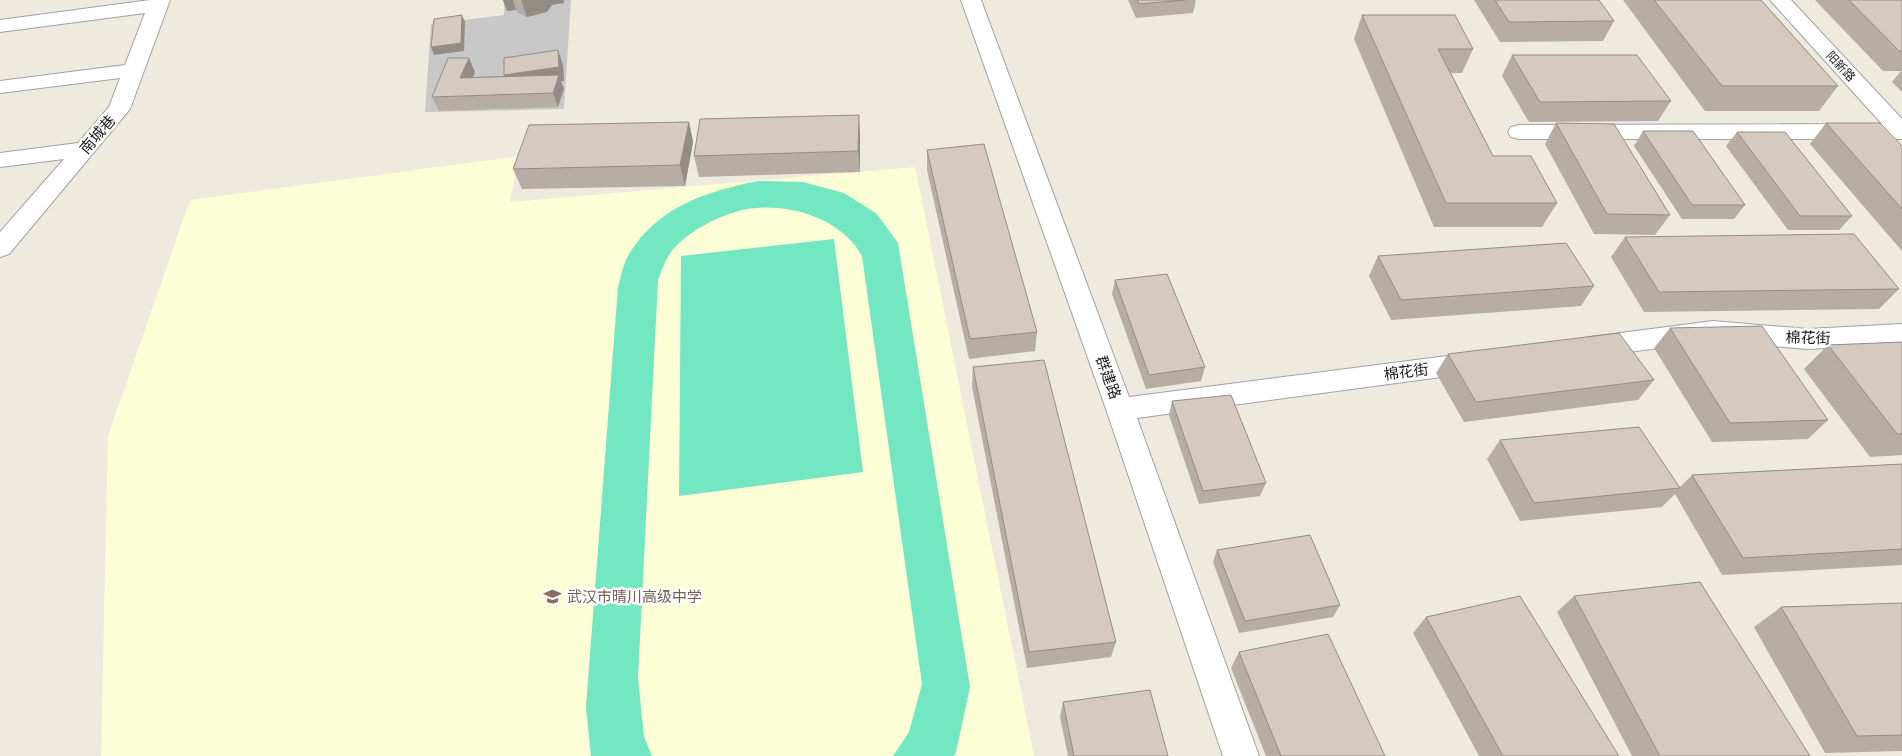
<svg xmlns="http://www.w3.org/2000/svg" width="1902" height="756" font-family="'Golos Text','Noto Sans SC',sans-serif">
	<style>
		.education { fill: #fcffd6 }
		.religious { fill: #c8c8c8 }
		.pitch { fill: #73e6c2 }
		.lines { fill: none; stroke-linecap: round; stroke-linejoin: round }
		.minor-casing { stroke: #a1a1a1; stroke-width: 2 }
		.minor { fill: #fff; fill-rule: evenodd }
		.wall { fill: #b6aea4 }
		.shaded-wall { fill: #948d86 }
		.building { fill: #d4cabf; stroke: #948d86 }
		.labels { text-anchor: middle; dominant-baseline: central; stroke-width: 5; stroke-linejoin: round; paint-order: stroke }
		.far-street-label { font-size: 12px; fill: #1a1a1a; stroke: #fff }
		.street-label { font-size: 15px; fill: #1a1a1a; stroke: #fff }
		.education-label { font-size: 15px; fill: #785e54; stroke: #fff; text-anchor: start }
	</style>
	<rect width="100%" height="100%" fill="#eeeade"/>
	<path class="education" d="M 519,156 L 510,202 L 915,167 L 1034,756 L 101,756 L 108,436 L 190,200 Z"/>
	<path class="religious" d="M 504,0 L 571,0 L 564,109 L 425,112 L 431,24 L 504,15 Z"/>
	<path class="pitch" d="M 758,181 L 803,182 L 844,193 L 877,214 L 898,243 L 970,687 L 956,752 L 954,756 L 893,756 L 909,732 L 922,684 L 862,256 C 840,215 778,199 735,212 C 713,219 692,230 676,246 C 667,255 662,269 658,280 L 638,678 L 644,737 L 652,756 L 591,756 L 586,707 L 618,287 C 621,277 623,264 629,254 C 659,206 705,192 758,181 Z
		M 834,239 L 863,472 L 679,496 L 681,256 Z"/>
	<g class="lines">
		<defs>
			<path id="minor" d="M 150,0 L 170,0 L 130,109 L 9,254 L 0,257 L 0,232 L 64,159 L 0,167 L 0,153 L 78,143 L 109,107 L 120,78 L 0,93 L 0,81 L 125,65 L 145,13 L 0,32 L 0,20 Z
				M 961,0 L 981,0 L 1129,397 L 1478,352 L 1488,355 L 1492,362 L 1488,369 L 1478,372 L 1137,418 L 1259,756 L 1223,756 L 1106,409 Z
				M 1770,0 L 1791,0 L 1902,119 L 1902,139 L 1519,139 L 1511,137 L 1508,132 L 1511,127 L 1519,125 L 1882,124 Z
				M 1713,321 L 1808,329 L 1902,324 L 1902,344 L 1808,349 L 1713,341 L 1590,357 L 1581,354 L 1577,347 L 1581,340 L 1590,337 Z"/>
		</defs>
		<use href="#minor" class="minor-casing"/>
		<use href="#minor" class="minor"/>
	</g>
	<path class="wall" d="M 503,0 L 564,0 L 564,3 L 552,5 L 547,12 L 527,17 L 518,13 L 516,10 L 507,11 Z
		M 1128,0 L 1196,0 L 1193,13 L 1136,18 Z
		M 1474,0 L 1599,0 L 1614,21 L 1603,41 L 1500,42 Z
		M 1623,0 L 1761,0 L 1838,86 L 1819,111 L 1705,111 Z
		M 1815,0 L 1902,0 L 1902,92 L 1892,82 L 1901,71 L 1883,71 Z
		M 1362,15 L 1473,49 L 1462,73 L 1451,73 L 1493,156 L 1557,203 L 1542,227 L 1434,227 L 1354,39 Z
		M 558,50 L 563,65 L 564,81 L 561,81 L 564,89 L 558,107 L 439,111 L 432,97 L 475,72 L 473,77 L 504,76 Z
		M 1512,55 L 1671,101 L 1658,121 L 1529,122 L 1502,76 Z
		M 689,122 L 693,142 L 685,186 L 522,189 L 513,169 Z
		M 1556,123 L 1670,215 L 1655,235 L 1594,234 L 1545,144 Z
		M 1826,123 L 1902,146 L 1902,251 L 1810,144 Z
		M 1643,131 L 1745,205 L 1734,219 L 1682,219 L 1634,146 Z
		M 1737,132 L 1852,216 L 1839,230 L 1788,230 L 1726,146 Z
		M 860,135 L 860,172 L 699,177 L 694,156 Z
		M 927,150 L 1037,332 L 1035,351 L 969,359 L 927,170 Z
		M 1625,237 L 1899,289 L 1879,309 L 1644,312 L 1611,257 Z
		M 1378,256 L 1594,286 L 1581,306 L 1391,320 L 1369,276 Z
		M 1115,280 L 1205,367 L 1201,381 L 1146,389 L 1112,294 Z
		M 1670,328 L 1828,420 L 1808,439 L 1712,442 L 1654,348 Z
		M 1902,342 L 1902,455 L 1870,457 L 1804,369 L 1828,345 Z
		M 1448,354 L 1654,380 L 1638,400 L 1464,422 L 1436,373 Z
		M 973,367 L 1116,642 L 1111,657 L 1027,668 L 972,387 Z
		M 1172,401 L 1266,483 L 1260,496 L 1199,504 L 1169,415 Z
		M 1500,440 L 1679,488 L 1692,475 L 1902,464 L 1902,565 L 1722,575 L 1675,494 L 1662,507 L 1520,521 L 1487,459 Z
		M 1217,550 L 1340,605 L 1333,617 L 1239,633 L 1213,562 Z
		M 1574,596 L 1810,756 L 1632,756 L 1557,612 Z
		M 1902,603 L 1902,751 L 1825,753 L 1754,627 L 1781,607 Z
		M 1426,617 L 1619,756 L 1479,756 L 1413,633 Z
		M 1239,652 L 1385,756 L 1266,756 L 1231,668 Z
		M 1063,702 L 1168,756 L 1068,756 L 1060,717 Z"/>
	<path class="shaded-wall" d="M 503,0 L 513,0 L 516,10 L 507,11 Z
		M 521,0 L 564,0 L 564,3 L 552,5 L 547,12 L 527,17 Z
		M 462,15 L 465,22 L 464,51 L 434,55 L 431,47 Z
		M 558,50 L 563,65 L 564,81 L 561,81 L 564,89 L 558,107 L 553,93 L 509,89 L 504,75 Z
		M 469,58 L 475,72 L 467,92 L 460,78 Z
		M 859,115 L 860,135 L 860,172 L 858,151 Z
		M 689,122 L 693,142 L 685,186 L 680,165 Z"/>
	<path class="building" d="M 1137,0 L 1185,0 L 1139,4 Z
		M 1495,0 L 1599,0 L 1614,21 L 1509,22 Z
		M 1654,0 L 1761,0 L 1838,86 L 1722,86 Z
		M 1849,0 L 1902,0 L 1902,51 L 1899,51 Z
		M 462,15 L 461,43 L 431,47 L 434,19 Z
		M 1362,15 L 1455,15 L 1473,49 L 1438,49 L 1493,156 L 1531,156 L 1557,203 L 1446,203 Z
		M 558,50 L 559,67 L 504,75 L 504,58 Z
		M 1512,55 L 1637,55 L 1671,101 L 1540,102 Z
		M 448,58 L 469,58 L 460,78 L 559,75 L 553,93 L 432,97 Z
		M 859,115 L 858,151 L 694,156 L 700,119 Z
		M 689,122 L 680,165 L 513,169 L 529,125 Z
		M 1556,123 L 1614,124 L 1670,215 L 1607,214 Z
		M 1826,123 L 1880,123 L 1902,146 L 1902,209 Z
		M 1643,131 L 1693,131 L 1745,205 L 1692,205 Z
		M 1737,132 L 1785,132 L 1852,216 L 1800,216 Z
		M 984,144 L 1037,332 L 970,339 L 927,150 Z
		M 1854,234 L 1899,289 L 1659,292 L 1625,237 Z
		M 1566,243 L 1594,286 L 1401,300 L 1378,256 Z
		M 1167,274 L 1205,367 L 1149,375 L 1115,280 Z
		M 1762,326 L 1828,420 L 1730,423 L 1670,328 Z
		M 1619,333 L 1654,380 L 1476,402 L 1448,354 Z
		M 1902,342 L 1902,434 L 1897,434 L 1828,345 Z
		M 1044,360 L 1116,642 L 1029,652 L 973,367 Z
		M 1231,395 L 1266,483 L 1203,491 L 1172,401 Z
		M 1639,427 L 1680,488 L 1534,503 L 1500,440 Z
		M 1902,464 L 1902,549 L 1743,558 L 1692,475 Z
		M 1310,535 L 1340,605 L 1245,621 L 1217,550 Z
		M 1700,582 L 1810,756 L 1660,756 L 1574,596 Z
		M 1520,596 L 1619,756 L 1503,756 L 1426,617 Z
		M 1902,603 L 1902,735 L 1857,736 L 1781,607 Z
		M 1328,634 L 1385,756 L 1281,756 L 1239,652 Z
		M 1150,690 L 1168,756 L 1074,756 L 1063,702 Z"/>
	<defs>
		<symbol id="school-bare" viewBox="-9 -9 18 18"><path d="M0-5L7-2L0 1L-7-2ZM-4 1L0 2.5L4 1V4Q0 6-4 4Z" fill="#8d6e63" stroke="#fff" stroke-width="2.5" paint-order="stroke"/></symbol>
	</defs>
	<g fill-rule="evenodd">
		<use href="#school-bare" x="540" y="584" width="25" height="25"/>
	</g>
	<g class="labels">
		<g class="far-street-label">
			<text transform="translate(1841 66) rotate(47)">阳新路</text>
		</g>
		<g class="street-label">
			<text transform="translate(97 134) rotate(-49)">南城巷</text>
			<text transform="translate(1808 337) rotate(1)">棉花街</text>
			<text transform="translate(1406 371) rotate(-7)">棉花街</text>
			<text transform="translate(1109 377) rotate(70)">群建路</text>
		</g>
		<g class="education-label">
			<text x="567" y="596">武汉市晴川高级中学</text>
		</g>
	</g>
</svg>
